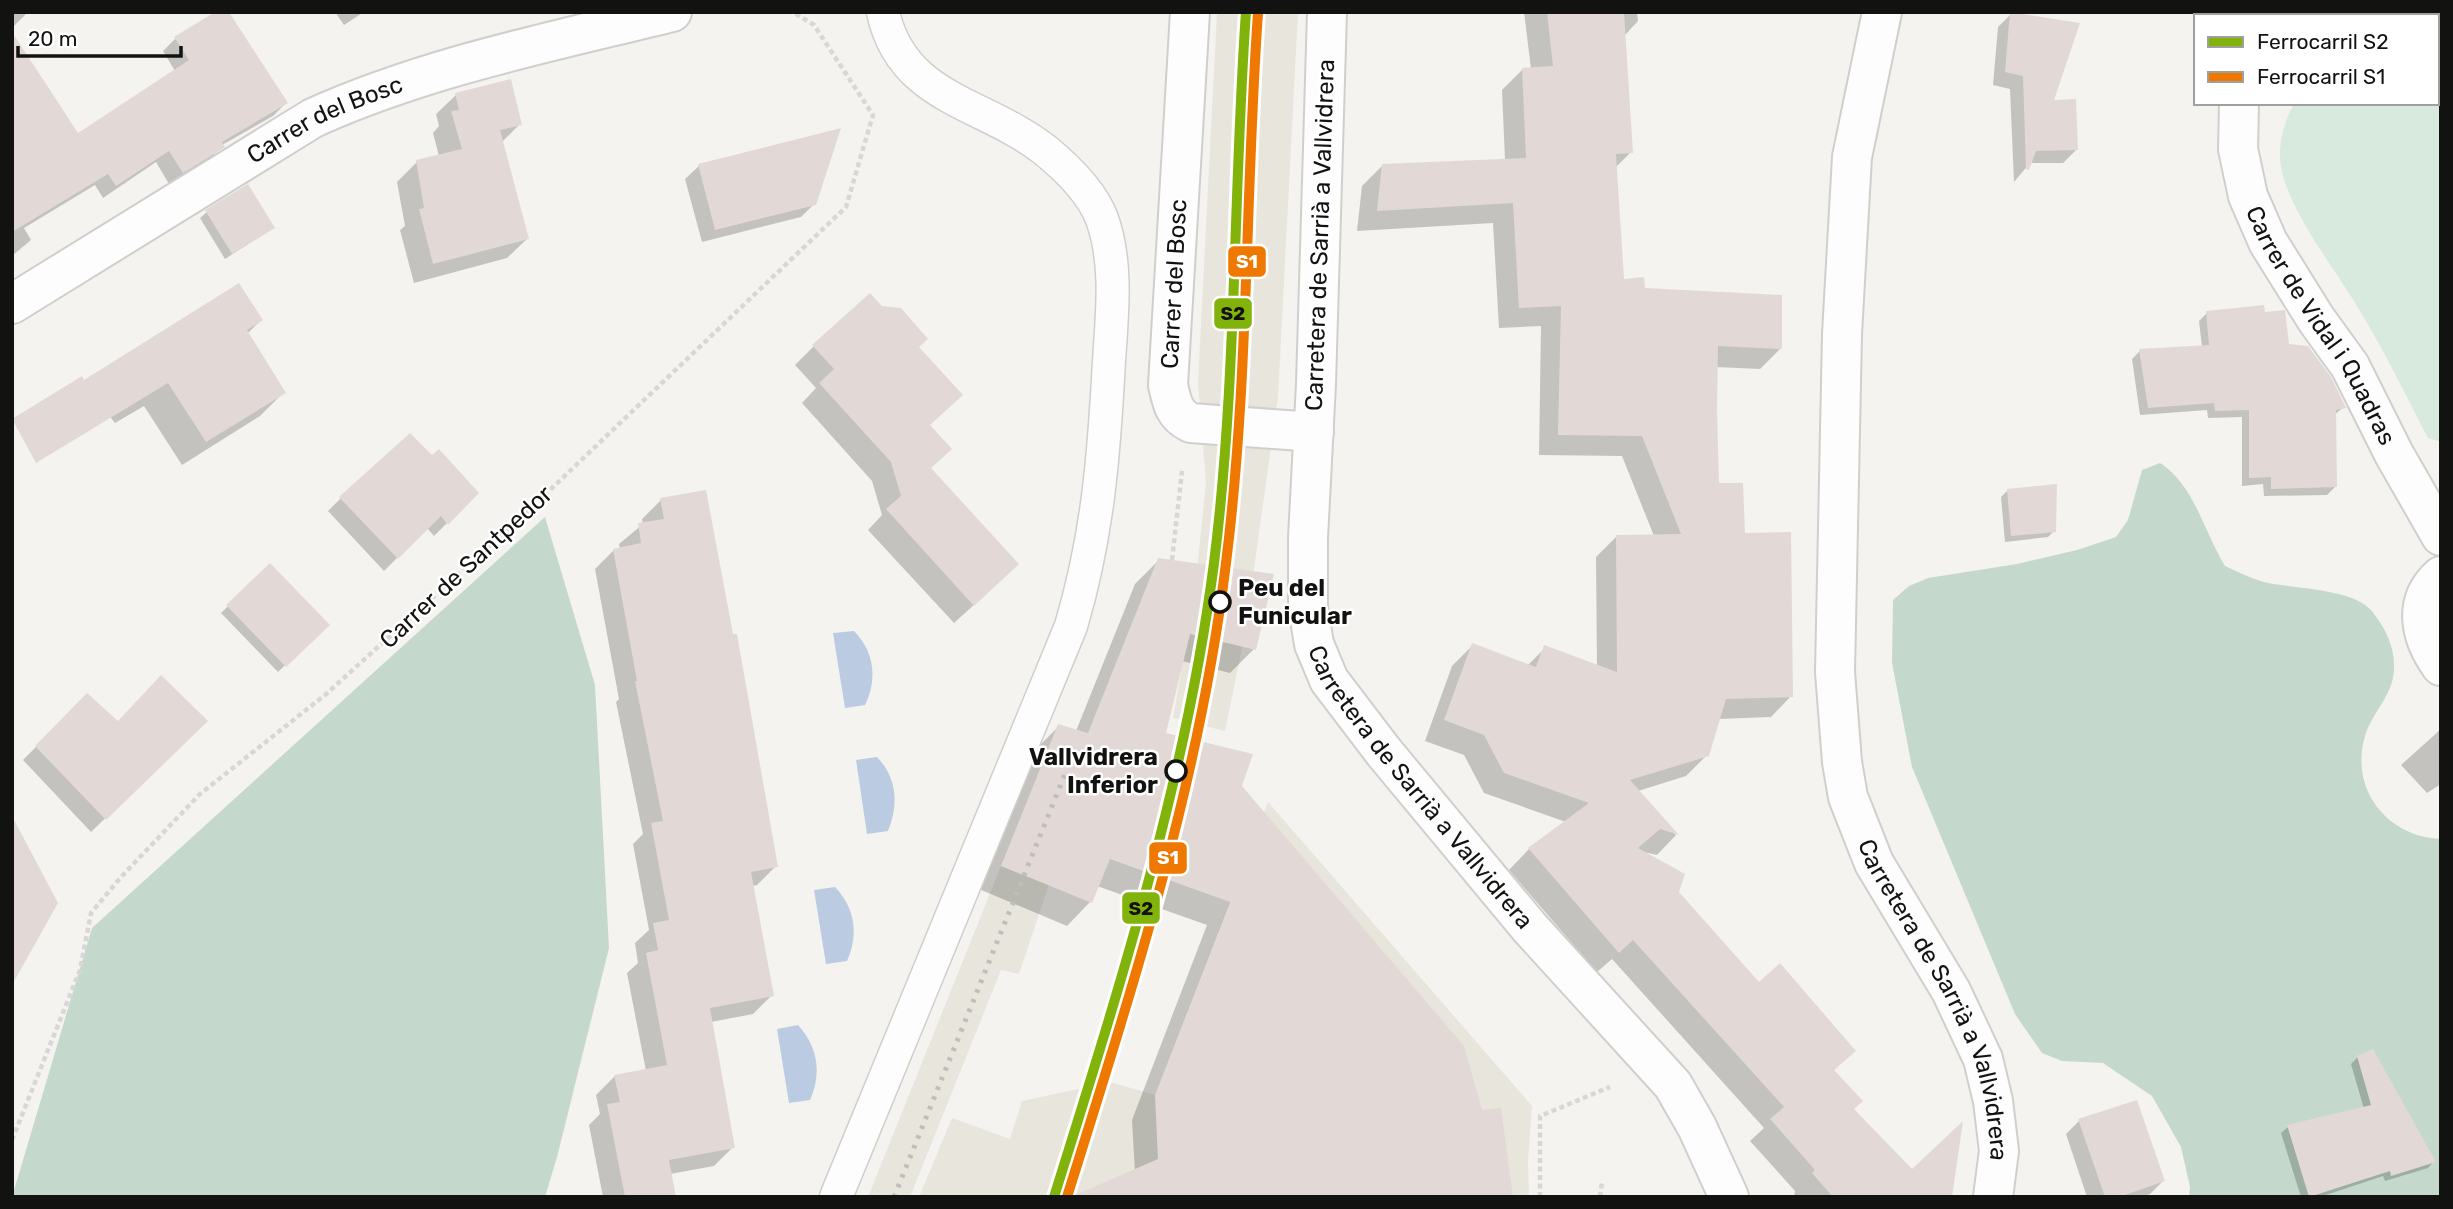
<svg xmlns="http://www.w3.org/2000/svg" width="2453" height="1209" font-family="Rubik,sans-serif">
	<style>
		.built { fill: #e7e5dc }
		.green { fill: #d8eade }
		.forest { fill: #c4d9cb }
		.water { fill: #bbcce2 }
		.shadow { fill: #0003 }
		.building { fill: #e2d9d6 }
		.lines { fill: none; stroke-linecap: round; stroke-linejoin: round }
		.service-casing { stroke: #d0cfcc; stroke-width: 35 }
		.minor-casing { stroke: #d0cfcc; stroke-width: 42 }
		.secondary-casing { stroke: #d0cfcc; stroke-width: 42 }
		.path { stroke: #d7d7d6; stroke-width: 4.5; stroke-dasharray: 5 3.5; stroke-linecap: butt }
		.service { stroke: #fdfdfd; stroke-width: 32 }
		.minor { stroke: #fdfdfd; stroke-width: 38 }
		.secondary { stroke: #fdfdfd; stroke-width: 38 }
		.rail { stroke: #bebebd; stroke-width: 5; stroke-dasharray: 3.5 7; stroke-linecap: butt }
		.rail-1-casing { stroke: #fff; stroke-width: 16 }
		.rail-2-casing { stroke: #fff; stroke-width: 16 }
		.rail-1 { stroke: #82b30b; stroke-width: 10 }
		.rail-2 { stroke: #ef7900; stroke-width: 10 }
		.stop-dot { fill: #fff; stroke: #121210; stroke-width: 3.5 }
		.labels { text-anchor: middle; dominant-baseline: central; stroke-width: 5; stroke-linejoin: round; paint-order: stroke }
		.street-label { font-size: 24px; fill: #121210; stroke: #fff }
		.stop-label { font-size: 24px; font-weight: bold; fill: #121210; stroke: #fff; text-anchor: start }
		.line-badge { stroke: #fff; stroke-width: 2.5 }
		.badge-label { font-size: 19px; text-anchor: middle; font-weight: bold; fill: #fff }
		.pale-badge-label { font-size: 19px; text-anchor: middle; font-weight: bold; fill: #111 }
	</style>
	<rect width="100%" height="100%" fill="#f4f3ef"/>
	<path class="built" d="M 1217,12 L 1298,12 L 1278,397 L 1245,633 L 1225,731 L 1173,718 L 1194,600 L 1206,482 L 1198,383 Z
		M 1268,802 L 1532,1106 L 1528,1160 L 1529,1197 L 919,1197 L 952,1118 L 1010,1139 L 1022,1101 L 1110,1082 L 1155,1095 Z
		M 1001,866 L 1049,884 L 1019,974 L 1001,970 L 910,1197 L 868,1197 Z"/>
	<path class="green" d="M 2323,12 L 2441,12 L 2441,442 L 2428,438 C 2405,394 2383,348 2357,306 C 2334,267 2283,204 2280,159 C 2279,142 2285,117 2295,103 L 2437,103 L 2437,16 L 2323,16 Z"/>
	<path class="forest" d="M 2160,463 C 2195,486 2203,530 2225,566 C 2238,572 2250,578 2264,582 C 2293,589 2351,588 2371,610 C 2385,627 2395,647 2394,668 C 2394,695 2372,712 2365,736 C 2349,790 2388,837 2441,839 L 2441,1197 L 2189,1197 L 2190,1187 L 2181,1147 L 2152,1096 L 2103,1063 L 2062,1061 L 2042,1053 L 2015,1014 L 1912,767 L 1892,663 L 1893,600 L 1909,586 L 1928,578 L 2017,564 L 2077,550 L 2116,537 L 2128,520 L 2142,470 Z
		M 545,517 L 595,685 L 609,948 L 557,1157 L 545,1197 L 12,1197 L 92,928 Z"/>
	<path class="water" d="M 854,631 C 874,651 878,679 865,705 L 845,708 L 833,633 Z
		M 877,757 C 897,778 899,804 888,831 L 867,834 L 856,760 Z
		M 835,887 C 855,908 859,934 847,961 L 826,964 L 814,890 Z
		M 798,1025 C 818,1047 822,1073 810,1100 L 789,1103 L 777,1029 Z"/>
	<path class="shadow" d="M 12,12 L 28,12 L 12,28 Z
		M 335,12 L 364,12 L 344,25 Z
		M 1524,12 L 1637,12 L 1638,21 L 1624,36 L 1631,152 L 1615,168 L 1623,281 L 1781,348 L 1760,369 L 1716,367 L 1717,484 L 1743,534 L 1791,696 L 1771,717 L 1718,719 L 1707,755 L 1686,776 L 1638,791 L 1676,835 L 1657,855 L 1639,851 L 1759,984 L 1853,1051 L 1833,1071 L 1852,1109 L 1912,1171 L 1946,1197 L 1794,1197 L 1795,1191 L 1750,1141 L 1764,1128 L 1612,959 L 1597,972 L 1509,870 L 1529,849 L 1566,822 L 1484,793 L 1464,755 L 1425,741 L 1452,666 L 1473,645 L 1527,666 L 1545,648 L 1597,667 L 1596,557 L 1616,537 L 1654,536 L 1622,456 L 1539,455 L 1541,326 L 1499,328 L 1493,223 L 1357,231 L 1362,186 L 1382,166 L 1505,160 L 1502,90 L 1523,69 L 1531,69 Z
		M 2011,14 L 2077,149 L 2063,163 L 2030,163 L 2014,182 L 2010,89 L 1993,85 L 1998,27 Z
		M 12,36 L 77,135 L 175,71 L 163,51 L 175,39 L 286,103 L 273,116 L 222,145 L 210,159 L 169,184 L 156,162 L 103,198 L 95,185 L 24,228 L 31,240 L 12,256 Z
		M 456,95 L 520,124 L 502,142 L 527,239 L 507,258 L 414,283 L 400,230 L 405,226 L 397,182 L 417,162 L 439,156 L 433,133 L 439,126 L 436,114 Z
		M 699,166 L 814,204 L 801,217 L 702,242 L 685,179 Z
		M 207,212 L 273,228 L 225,259 L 200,218 Z
		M 2207,313 L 2263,314 L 2288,346 L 2344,407 L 2334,415 L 2335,487 L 2327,495 L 2264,496 L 2263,484 L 2242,486 L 2242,417 L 2208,418 L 2207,410 L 2140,415 L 2132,359 L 2140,351 L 2202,347 L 2199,321 Z
		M 261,320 L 247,334 L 283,393 L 260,416 L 182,465 L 144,406 L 115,423 L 88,389 Z
		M 814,346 L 917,347 L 928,426 L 929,469 L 998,583 L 954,623 L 868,530 L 882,515 L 872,481 L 802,403 L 816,388 L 795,365 Z
		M 432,457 L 477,493 L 434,536 L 427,528 L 384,571 L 328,511 L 341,498 Z
		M 2007,491 L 2054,531 L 2048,537 L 2005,542 L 2001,497 Z
		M 661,500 L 776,866 L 757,885 L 752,886 L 772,995 L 753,1014 L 711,1022 L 733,1147 L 714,1166 L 670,1174 L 674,1197 L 603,1197 L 589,1125 L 600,1114 L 596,1095 L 615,1076 L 646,1071 L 627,973 L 638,963 L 635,943 L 649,930 L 633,844 L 643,834 L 616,702 L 619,699 L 595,569 L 614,550 L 620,549 L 619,544 L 643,524 L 642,519 Z
		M 1159,560 L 1254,649 L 1230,673 L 1182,661 L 1164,734 L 1240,786 L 1481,1112 L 1135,1172 L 1132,1120 L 1207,925 L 1097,886 L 1090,902 L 1067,926 L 979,889 L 1035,750 L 1059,726 L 1076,731 L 1135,584 Z
		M 270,565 L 327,624 L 278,672 L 221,613 Z
		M 87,696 L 118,723 L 205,721 L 91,832 L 23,760 Z
		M 2441,729 L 2441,784 L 2427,793 L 2401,765 Z
		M 2358,1057 L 2434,1161 L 2428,1168 L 2385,1181 L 2383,1176 L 2320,1197 L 2301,1197 L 2281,1133 L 2288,1127 L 2364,1109 L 2351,1064 Z
		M 2079,1121 L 2163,1181 L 2150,1194 L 2142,1197 L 2087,1197 L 2066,1134 Z"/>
	<path class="building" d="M 215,12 L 229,12 L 288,103 L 222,142 L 225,147 L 183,173 L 169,151 L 116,186 L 108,174 L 12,232 L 12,32 L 78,133 L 189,60 L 174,37 Z
		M 1547,12 L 1624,12 L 1633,153 L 1616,154 L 1624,279 L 1644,277 L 1645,288 L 1782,295 L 1782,349 L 1718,346 L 1717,410 L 1719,483 L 1743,483 L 1745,533 L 1791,532 L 1793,697 L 1726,699 L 1709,756 L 1630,780 L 1679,835 L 1660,829 L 1638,848 L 1685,874 L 1679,892 L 1759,982 L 1780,963 L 1856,1051 L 1834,1070 L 1863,1101 L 1854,1109 L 1912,1169 L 1963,1121 L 1952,1197 L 1833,1197 L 1812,1173 L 1815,1170 L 1770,1119 L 1784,1107 L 1633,940 L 1619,953 L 1528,848 L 1589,803 L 1504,773 L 1484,735 L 1444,720 L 1472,643 L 1536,667 L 1544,645 L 1617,672 L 1616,535 L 1681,534 L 1642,436 L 1558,435 L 1561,306 L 1519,308 L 1513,203 L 1377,211 L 1382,164 L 1526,158 L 1522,68 L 1553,66 Z
		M 2010,12 L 2080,23 L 2054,100 L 2076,99 L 2078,150 L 2036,151 L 2029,170 L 2026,169 L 2023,76 L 2005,72 Z
		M 511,79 L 522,125 L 500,130 L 529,239 L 433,264 L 419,209 L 424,208 L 416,160 L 462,149 L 451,111 L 459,110 L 455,93 Z
		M 841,128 L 816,205 L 715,230 L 698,164 Z
		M 248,184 L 275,228 L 232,254 L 205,210 Z
		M 239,283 L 263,320 L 247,330 L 286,393 L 206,442 L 168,383 L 36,463 L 12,419 L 82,376 L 84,380 Z
		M 870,293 L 882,306 L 901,308 L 928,339 L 919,347 L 963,395 L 930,425 L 952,449 L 931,468 L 1019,564 L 974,606 L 886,509 L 901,496 L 891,462 L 819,383 L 834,369 L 812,345 Z
		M 2264,305 L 2265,312 L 2285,310 L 2289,344 L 2308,346 L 2331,377 L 2346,408 L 2336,410 L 2337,487 L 2271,489 L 2271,477 L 2249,478 L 2249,410 L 2215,411 L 2214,403 L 2148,408 L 2139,349 L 2209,345 L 2206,311 Z
		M 410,433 L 432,455 L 439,449 L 479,493 L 448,525 L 441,516 L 398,559 L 339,497 Z
		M 2057,484 L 2056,532 L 2011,536 L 2007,489 Z
		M 706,490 L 733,634 L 737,634 L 778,867 L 751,872 L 774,996 L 710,1008 L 735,1148 L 669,1160 L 676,1197 L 625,1197 L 607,1104 L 620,1102 L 614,1075 L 667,1065 L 646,953 L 658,950 L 653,923 L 669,920 L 651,823 L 663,821 L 635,681 L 637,681 L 613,549 L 641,543 L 638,523 L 664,519 L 660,498 Z
		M 1158,558 L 1274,574 L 1256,650 L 1190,634 L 1166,733 L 1253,754 L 1242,786 L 1464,1046 L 1482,1110 L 1501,1108 L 1513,1197 L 1071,1197 L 1158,1159 L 1155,1095 L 1230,902 L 1110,859 L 1092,903 L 1001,866 L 1058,724 L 1088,733 Z
		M 270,563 L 330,625 L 286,667 L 226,605 Z
		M 161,675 L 208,721 L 106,820 L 35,746 L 87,693 L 118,721 Z
		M 12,816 L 58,903 L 12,985 Z
		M 2373,1049 L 2436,1162 L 2391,1176 L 2390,1171 L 2309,1197 L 2287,1125 L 2371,1105 L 2357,1056 Z
		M 2137,1100 L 2165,1181 L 2119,1197 L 2105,1197 L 2078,1119 Z"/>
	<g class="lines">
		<defs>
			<path id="service" d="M 836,1197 L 1071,626 C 1098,535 1104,455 1109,361 C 1112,315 1118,263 1102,219 C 1092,192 1067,168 1045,150 C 984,102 902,100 883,12"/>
			<g id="minor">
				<path d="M 1190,12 L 1168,385 C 1172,403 1174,415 1191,423 L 1314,432"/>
				<path d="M 2284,12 L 2284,16"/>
				<path id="s1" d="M 2239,103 L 2238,149 L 2248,196 L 2268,242 L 2316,319 L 2350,366 L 2394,454 L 2441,536"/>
				<path id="s2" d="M 12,304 L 313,118 C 426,67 551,42 672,12"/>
				<path d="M 2441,576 C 2412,602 2420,637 2441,666"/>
			</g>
			<g id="secondary">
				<path id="s3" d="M 1327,12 L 1316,384 L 1308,538 L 1308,607 L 1314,644 L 1329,680 L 1383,751 L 1530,928 L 1673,1085 L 1697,1127 L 1729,1197"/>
				<path id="s4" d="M 1882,12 L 1852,157 L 1842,334 L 1835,672 L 1842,762 L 1848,797 L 1874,863 L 1951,991 L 1983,1059 L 1993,1101 L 1999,1151 L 1993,1197"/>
			</g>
		</defs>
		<use href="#service" class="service-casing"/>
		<use href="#minor" class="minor-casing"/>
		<use href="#secondary" class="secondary-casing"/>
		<path class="path" d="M 1172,560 L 1182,471
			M 12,1140 L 80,970 L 91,913 L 121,877 L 200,794 L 325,695 L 528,511 L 846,207 L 873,115 L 814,25 L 793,12
			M 1540,1197 L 1540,1116 L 1610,1087
			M 1600,1197 L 1602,1182"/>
		<use href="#service" class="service"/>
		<use href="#minor" class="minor"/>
		<use href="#secondary" class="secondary"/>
		<path class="rail" d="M 894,1197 L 1065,774"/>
		<defs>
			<path id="rail-1" d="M 1054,1197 C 1119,989 1186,780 1214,563 C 1237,380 1233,195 1246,12"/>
			<path id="rail-2" d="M 1067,1197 C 1132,989 1200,780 1226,563 C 1249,381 1245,196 1258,13"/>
		</defs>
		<use href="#rail-1" class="rail-1-casing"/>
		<use href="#rail-2" class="rail-2-casing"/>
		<use href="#rail-1" class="rail-1"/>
		<use href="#rail-2" class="rail-2"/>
	</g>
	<g class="stop-dot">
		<circle cx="1220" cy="602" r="10"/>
		<circle cx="1176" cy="771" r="10"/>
	</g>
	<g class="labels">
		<g class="street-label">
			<text stroke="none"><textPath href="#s2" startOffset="364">Carrer del Bosc</textPath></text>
			<text transform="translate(1320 235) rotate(-88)">Carretera de Sarrià a Vallvidrera</text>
			<text transform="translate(1174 284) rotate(-87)">Carrer del Bosc</text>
			<text stroke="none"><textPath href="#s1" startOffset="243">Carrer de Vidal i Quadras</textPath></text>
			<text transform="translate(466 567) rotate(-43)">Carrer de Santpedor</text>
			<text stroke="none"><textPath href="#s3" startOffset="812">Carretera de Sarrià a Vallvidrera</textPath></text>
			<text stroke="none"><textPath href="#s4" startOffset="1012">Carretera de Sarrià a Vallvidrera</textPath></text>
		</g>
		<g class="stop-label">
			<text x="1238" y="588">Peu del<tspan x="1238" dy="28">Funicular</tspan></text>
			<text x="1158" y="757" text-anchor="end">Vallvidrera<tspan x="1158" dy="28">Inferior</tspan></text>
		</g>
	</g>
	<g class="line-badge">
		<rect x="1227" y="245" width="40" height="33" rx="7" fill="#ef7900"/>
		<rect x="1213" y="297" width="40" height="33" rx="7" fill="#82b30b"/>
		<rect x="1148" y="841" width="40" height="34" rx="7" fill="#ef7900"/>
		<rect x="1121" y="891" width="40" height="34" rx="7" fill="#82b30b"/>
	</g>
	<g class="badge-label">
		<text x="1247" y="268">S1</text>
		<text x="1168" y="864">S1</text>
	</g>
	<g class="pale-badge-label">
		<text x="1233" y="320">S2</text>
		<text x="1141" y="915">S2</text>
	</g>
	<rect width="2453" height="1209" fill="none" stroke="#121210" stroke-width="28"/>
	<rect x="2194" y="14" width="245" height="91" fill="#ffffff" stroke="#a0a09f" stroke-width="2"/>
	<rect x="2208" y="37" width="35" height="10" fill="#82b30b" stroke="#a0a09f" stroke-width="2"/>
	<text x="2257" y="49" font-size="21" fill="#121210">Ferrocarril S2</text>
	<rect x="2208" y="72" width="35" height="10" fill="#ef7900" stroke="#a0a09f" stroke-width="2"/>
	<text x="2257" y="84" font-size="21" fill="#121210">Ferrocarril S1</text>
	<path d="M18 46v10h163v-10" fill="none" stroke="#121210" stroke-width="3.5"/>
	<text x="28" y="46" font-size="21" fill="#121210" stroke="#ffffff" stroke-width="5" paint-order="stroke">20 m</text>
</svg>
